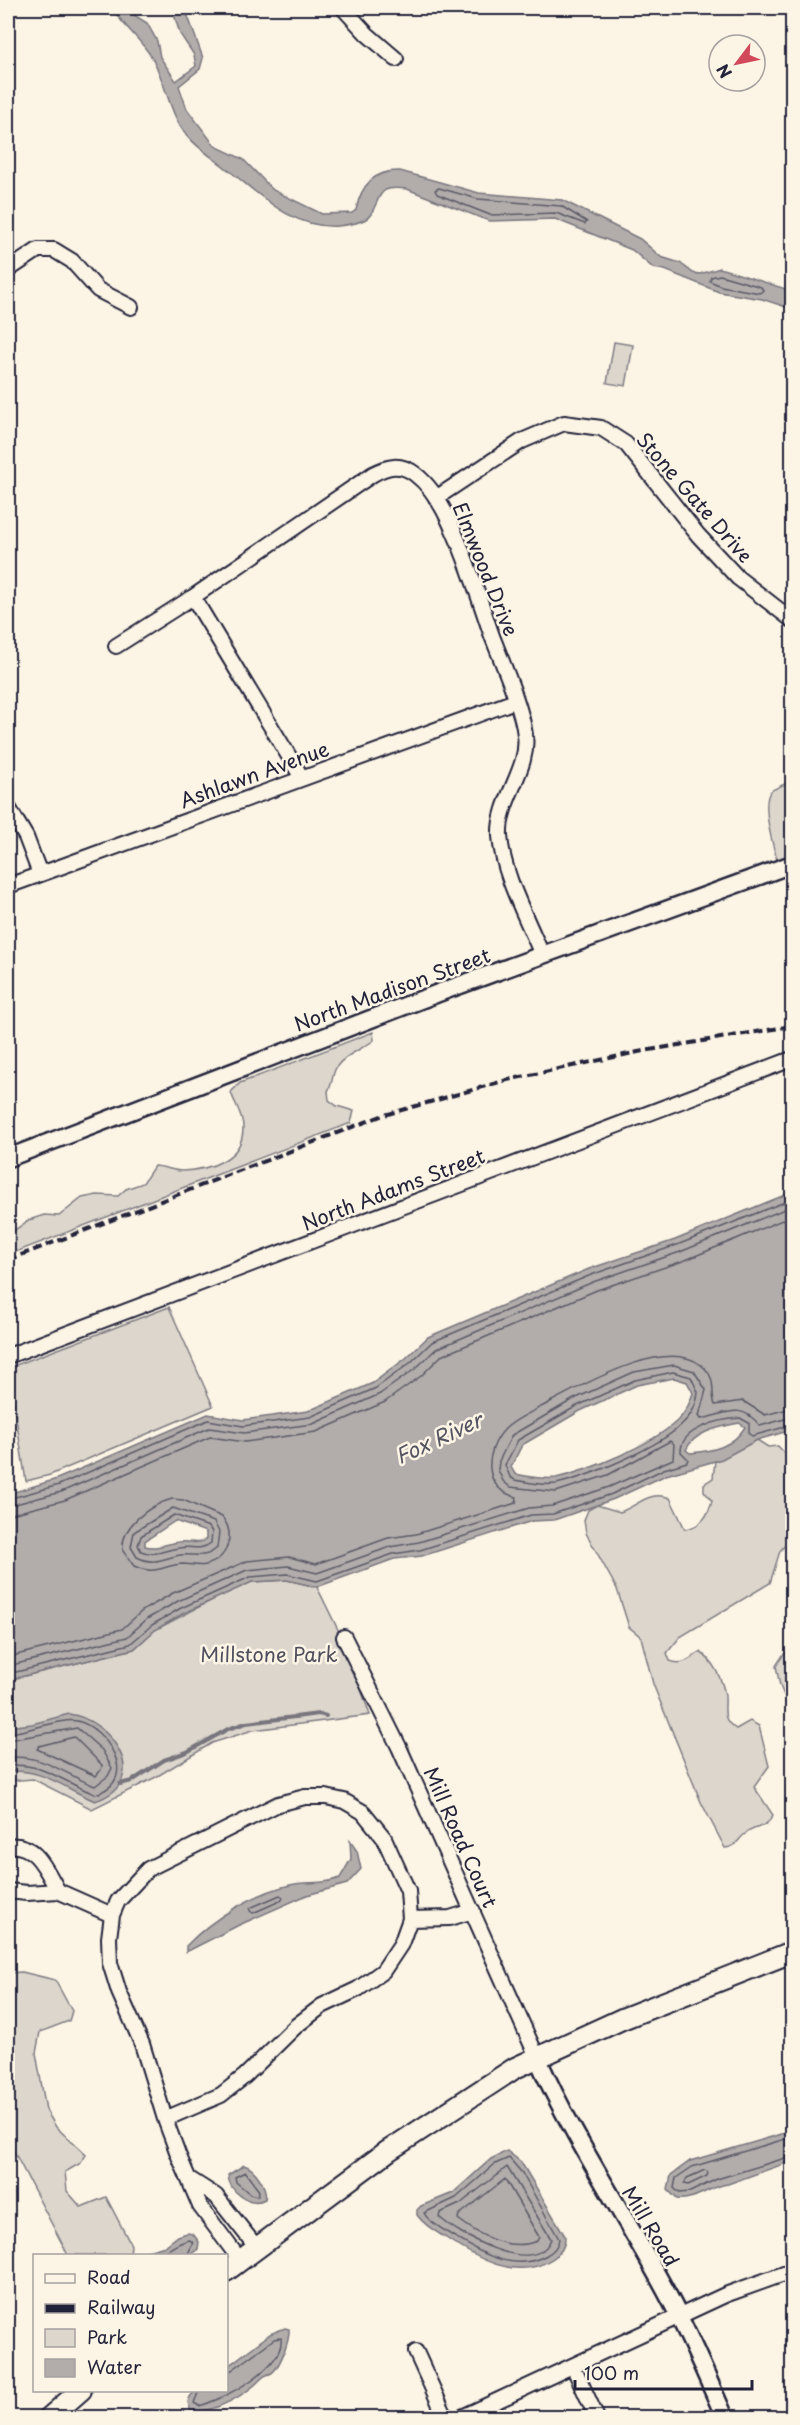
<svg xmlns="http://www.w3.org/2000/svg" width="800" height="2425" font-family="'Playpen Sans',sans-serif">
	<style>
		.green { fill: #dcd6cc; stroke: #7f7c84; stroke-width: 1.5 }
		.water { fill: #b2adab; stroke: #78757e; stroke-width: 1.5; fill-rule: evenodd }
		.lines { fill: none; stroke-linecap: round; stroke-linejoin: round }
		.shore { stroke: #5c5a68; stroke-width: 1.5 }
		.stream { stroke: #78757e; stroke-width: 4 }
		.minor-casing { stroke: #22223b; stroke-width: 18 }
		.tertiary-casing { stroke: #22223b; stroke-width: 21 }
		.secondary-casing { stroke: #22223b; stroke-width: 24 }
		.minor { stroke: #fcf5e5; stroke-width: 14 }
		.tertiary { stroke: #fcf5e5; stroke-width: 16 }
		.secondary { stroke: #fcf5e5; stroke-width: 20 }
		.rail { stroke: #22223b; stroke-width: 4; stroke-dasharray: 9 4.5; stroke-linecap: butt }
		.labels { text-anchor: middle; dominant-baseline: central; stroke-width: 5; stroke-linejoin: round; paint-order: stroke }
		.street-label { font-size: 20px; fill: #22223b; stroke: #fcf5e5 }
		.park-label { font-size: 20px; fill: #504f5f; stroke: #fcf5e5 }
		.water-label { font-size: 21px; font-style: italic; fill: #545362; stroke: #fcf5e5 }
	</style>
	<rect width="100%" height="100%" fill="#fcf5e5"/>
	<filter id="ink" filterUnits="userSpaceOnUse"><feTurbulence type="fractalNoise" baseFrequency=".0167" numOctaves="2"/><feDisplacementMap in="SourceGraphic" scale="12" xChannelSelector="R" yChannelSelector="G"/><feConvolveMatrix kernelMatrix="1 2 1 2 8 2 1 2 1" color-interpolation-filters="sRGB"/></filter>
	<g filter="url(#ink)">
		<path class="green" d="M 614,342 L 633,345 L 626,386 L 607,383 Z
			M 792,780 L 792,854 L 777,860 C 773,846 760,802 771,791 C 777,787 786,784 792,780 Z
			M 373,1032 L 374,1040 C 363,1049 346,1054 338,1065 C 331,1073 334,1082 328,1091 L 329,1100 L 337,1106 L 354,1111 L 351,1123 L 8,1255 L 8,1235 L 29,1220 L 44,1215 L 59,1216 L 82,1198 L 97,1195 L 118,1196 L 126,1189 L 143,1183 L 154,1166 C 164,1166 172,1171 182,1171 C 208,1170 244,1160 243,1127 C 243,1114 234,1103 231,1092 L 240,1083 Z
			M 169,1307 L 213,1406 L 50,1475 L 26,1481 L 8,1368 Z
			M 757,1440 L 768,1447 L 778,1446 L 792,1461 L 792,1537 L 780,1551 L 770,1583 L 680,1637 L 667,1653 L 670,1661 C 683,1666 690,1659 700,1652 C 713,1660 723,1681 725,1696 C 726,1712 721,1719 736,1729 L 750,1721 L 759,1726 L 769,1766 L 754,1787 L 773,1815 C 767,1829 756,1825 745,1834 C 737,1840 737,1847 725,1848 L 701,1802 L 653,1684 L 641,1637 L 629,1627 L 617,1589 L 586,1533 L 584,1520 L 588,1510 L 597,1505 L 620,1512 C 639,1505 649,1490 670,1498 L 685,1529 C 701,1527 708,1516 712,1501 L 704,1491 L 704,1484 L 713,1478 L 715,1461 Z
			M 287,1580 L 317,1587 L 345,1644 L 370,1715 L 253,1730 L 212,1743 L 156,1777 L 92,1809 L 33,1779 L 8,1781 L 8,1680 L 134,1649 L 155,1630 L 218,1597 L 252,1582 Z
			M 792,1649 L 792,1714 L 780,1686 L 776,1666 L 783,1655 Z
			M 22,1972 L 55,1980 L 72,2011 L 69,2021 L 40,2032 L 36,2053 L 46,2110 L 56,2127 L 86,2155 L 81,2163 L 65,2172 L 67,2191 L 81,2207 L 106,2197 L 131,2245 L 130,2255 L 68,2255 L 8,2140 L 8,1973 Z"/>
		<path class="water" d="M 112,8 L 123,8 L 147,23 L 157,41 L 160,57 L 176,81 L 196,66 L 194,55 L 180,34 L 172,8 L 185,8 L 203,58 L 200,69 L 179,86 L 187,109 L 215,146 L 243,159 L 273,190 L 322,214 L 352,213 L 356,210 C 361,185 374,170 400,171 L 479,193 L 562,200 L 640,239 L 661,257 L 680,263 L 693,273 L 700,274 L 720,268 L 792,291 L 792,309 L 762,299 L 719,292 L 665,270 L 653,268 L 632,250 L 555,219 L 489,221 L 407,189 C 377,185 382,195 371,214 C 366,223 348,225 338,226 C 291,229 261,195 227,169 C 211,156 191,144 180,126 C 168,105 164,79 152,58 C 141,39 123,26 112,8 Z
			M 792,1192 L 792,1430 L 757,1440 L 722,1459 L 666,1475 L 614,1499 L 554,1520 L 532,1521 L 422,1556 L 394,1559 L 317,1587 L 287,1580 L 252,1582 L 184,1613 L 155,1630 L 134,1649 L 8,1680 L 8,1494 L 57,1479 L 208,1414 L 243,1420 L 308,1411 L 373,1383 L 406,1358 L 428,1337 L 589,1269 L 675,1240 ZM 674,1378 L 687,1382 L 693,1393 C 690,1403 686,1413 677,1421 C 651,1445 591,1470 556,1478 C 544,1480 527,1476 515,1474 L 511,1467 L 522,1445 L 580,1411 L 637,1385 ZM 739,1423 L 745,1427 C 733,1447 713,1451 690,1453 L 686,1450 C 694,1431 721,1427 739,1423 ZM 175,1521 L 206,1532 L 206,1539 C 197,1546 189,1540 178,1542 C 165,1544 158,1549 145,1546 L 145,1541 Z
			M 69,1714 C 110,1719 155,1781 95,1801 C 66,1789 40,1767 8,1772 L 8,1727 L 32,1724 Z
			M 350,1841 L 357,1851 L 361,1869 L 347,1884 L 307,1895 L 239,1925 L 186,1952 L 186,1946 C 212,1919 252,1894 290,1885 C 306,1881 325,1885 340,1878 L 351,1859 Z
			M 792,2131 L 792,2161 L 728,2184 C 710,2186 696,2201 677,2199 L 668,2190 L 671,2175 L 690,2161 Z
			M 507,2151 L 521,2162 L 565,2236 C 565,2247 561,2253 552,2259 C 517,2282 476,2258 446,2238 C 435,2231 424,2225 417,2215 L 417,2210 L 421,2206 L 453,2193 L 491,2159 Z
			M 244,2165 C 255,2168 268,2188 265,2199 C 250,2207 229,2192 228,2175 Z
			M 187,2233 L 193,2234 L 199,2242 L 198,2249 L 190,2255 L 142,2255 L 144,2252 L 165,2246 L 178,2236 Z
			M 285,2328 L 289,2329 C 290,2340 281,2363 274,2371 C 271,2375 265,2374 262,2378 C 247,2394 214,2414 191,2411 C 186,2402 188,2398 195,2391 L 226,2390 L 227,2367 L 270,2334 Z"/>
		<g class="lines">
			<path class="shore" d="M 439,188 L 478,199 L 561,206 L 587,222 L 585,224 L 556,213 L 490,215 L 437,194 L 435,190 Z
				M 720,275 L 761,287 L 763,290 L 760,293 L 721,286 L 710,281 L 711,277 Z
				M 673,1372 L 691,1377 L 698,1392 C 697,1404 691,1416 682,1424 C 660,1447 588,1477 556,1484 C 544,1486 527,1482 515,1480 L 510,1477 L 505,1465 L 518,1440 L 577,1406 L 635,1380 Z
				M 8,1499 L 59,1485 L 208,1420 L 243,1426 L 310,1417 L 376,1388 L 410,1363 L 432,1342 L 591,1275 L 677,1245 L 792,1199
				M 172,1499 L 183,1500 L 222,1517 C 236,1534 228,1559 206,1565 C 198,1567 191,1564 183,1564 C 163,1565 155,1576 134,1566 L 123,1551 C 120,1526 150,1505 172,1499 Z
				M 8,1506 L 61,1492 L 209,1428 L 244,1433 L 313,1424 L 380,1394 L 415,1369 L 436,1349 L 593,1282 L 680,1252 L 792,1206
				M 173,1508 L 214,1522 L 219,1532 L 217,1548 C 204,1560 195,1553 180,1555 C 164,1558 154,1566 137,1557 L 131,1547 L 134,1532 Z
				M 8,1515 L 65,1500 L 210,1437 L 245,1442 L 316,1432 L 385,1402 L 421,1376 L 441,1356 L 597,1290 L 683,1261 L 792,1216
				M 174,1515 L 209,1527 L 212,1532 L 211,1543 C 199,1552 192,1545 179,1548 C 164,1550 155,1557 141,1551 L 138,1545 L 141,1536 Z
				M 8,1657 L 122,1629 L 142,1611 L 173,1593 L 247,1561 L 289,1557 L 316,1564 L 388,1538 L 416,1534 L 516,1503 L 517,1497 C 482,1490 484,1451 505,1429 C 517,1417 537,1410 552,1401 C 585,1384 666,1337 701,1365 C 718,1378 710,1392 715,1405 L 743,1401 L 765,1415 L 792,1408
				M 8,1666 L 127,1637 L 147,1619 L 178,1601 L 247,1570 L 288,1566 L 317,1573 L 390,1547 L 419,1542 L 529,1508 L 552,1506 L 609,1487 L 673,1459 L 674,1444 L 670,1441 L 608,1475 L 556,1492 L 510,1487 L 503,1481 L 498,1470 L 499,1461 L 512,1435 L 574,1399 L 634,1372 L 674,1365 L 694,1371 L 706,1390 L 699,1416 L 701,1419 C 727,1414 741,1401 760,1426 L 792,1417
				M 8,1674 L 130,1644 L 152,1625 L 181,1608 L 250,1577 L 287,1574 L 317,1581 L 393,1554 L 420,1550 L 531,1515 L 553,1514 L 612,1494 L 664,1469 L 687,1462 L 688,1459 L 681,1452 C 680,1428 722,1419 740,1418 L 749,1423 L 749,1434 L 752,1436 L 792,1425
				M 8,1733 C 27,1732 61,1718 77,1721 C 104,1726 143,1780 95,1794 C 66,1784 41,1761 8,1766
				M 74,1737 L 102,1765 L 101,1770 L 96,1776 L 37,1749 L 39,1746 Z
				M 8,1740 L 77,1728 L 102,1750 L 112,1768 L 108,1776 L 95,1786 C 66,1775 41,1753 8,1758
				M 280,1895 L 283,1897 L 282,1900 L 253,1913 L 250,1911 L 250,1908 Z
				M 792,2137 L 692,2167 L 676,2178 L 674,2188 L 679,2193 L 690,2192 L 717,2179 L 792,2156
				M 509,2158 L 522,2173 L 559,2239 C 558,2247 553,2252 545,2256 C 511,2274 474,2249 445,2231 C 438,2226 428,2221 424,2213 L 456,2198 L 495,2164 Z
				M 507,2167 L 551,2239 C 535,2279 458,2234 439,2217 L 440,2213 L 460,2204 Z
				M 705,2170 L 708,2172 L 707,2176 L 688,2185 L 684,2184 L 687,2178 Z
				M 245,2172 L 259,2191 L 258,2196 L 250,2194 L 236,2182 L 235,2177 Z
				M 505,2179 L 539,2237 L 537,2241 C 509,2252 480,2236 458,2219 L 459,2215 Z
				M 151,2256 C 167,2254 175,2242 190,2240 L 193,2243 L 187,2256
				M 199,2390 L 194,2403 L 199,2406 C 225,2399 285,2367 281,2338 L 274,2339 L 232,2370 L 226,2371"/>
			<path class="stream" d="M 120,1784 L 132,1781 L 164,1760 L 187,1752 L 228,1729 L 246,1723 L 319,1714 L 326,1716"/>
			<defs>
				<path id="minor" d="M 343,8 L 367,34 L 396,59
					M 8,270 L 38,250 L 54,250 L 72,261 L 98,290 L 131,307
					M 436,498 L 522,441 L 564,423 L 601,428 L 626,444 L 698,535 L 738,578 L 792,620
					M 193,597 L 302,778
					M 116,646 L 193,597 L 373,474 C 388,466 400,463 415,474 C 431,486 443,507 451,525 C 468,561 479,599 492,636 C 502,662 522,708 525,735 C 530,769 498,800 500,836 C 503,876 527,918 542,955
					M 8,807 L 26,837 L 40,874
					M 8,886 L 515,701
					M 8,1356 L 792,1059
					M 344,1637 L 399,1747 L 537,2057
					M 8,1846 C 36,1842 46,1870 58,1891
					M 8,1891 L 27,1893 L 58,1891 L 112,1915
					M 410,1919 L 450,1918 L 473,1911
					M 165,2119 L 221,2095 L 245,2076 L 296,2026 L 322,2006 L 358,1989 L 383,1971 L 401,1944 L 410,1919 L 408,1891 L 384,1838 L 363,1812 L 344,1801 L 326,1797 L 305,1797 L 278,1804 L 148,1869 L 118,1901 L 112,1915 L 109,1938 L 110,1963 L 119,1992 L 142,2044 L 165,2119 L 178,2154 L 200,2206 L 240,2260
					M 191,2180 L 216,2196 L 257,2248
					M 416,2352 L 446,2418
					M 573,2366 L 597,2418
					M 460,2418 L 725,2295 L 792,2271"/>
				<path id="tertiary" d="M 8,1158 L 441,992 L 792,864
					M 537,2057 C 574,2141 626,2216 669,2297 C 690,2336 707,2377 725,2418"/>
				<path id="secondary" d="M 226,2271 L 388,2151 L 515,2068 L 622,2019 L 792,1952
					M 49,2418 L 81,2390"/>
			</defs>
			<use href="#minor" class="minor-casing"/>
			<use href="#tertiary" class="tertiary-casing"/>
			<use href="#secondary" class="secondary-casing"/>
			<use href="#minor" class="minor"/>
			<use href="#tertiary" class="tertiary"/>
			<use href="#secondary" class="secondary"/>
			<path class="rail" d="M 8,1260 L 381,1116 L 507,1080 L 638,1052 L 792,1026"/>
		</g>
	</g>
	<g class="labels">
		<g class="street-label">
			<text transform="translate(695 497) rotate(49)">Stone Gate Drive</text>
			<text transform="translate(486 569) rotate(68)">Elmwood Drive</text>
			<text transform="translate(254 774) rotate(-20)">Ashlawn Avenue</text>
			<text transform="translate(392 989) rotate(-20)">North Madison Street</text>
			<text transform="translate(393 1189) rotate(-21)">North Adams Street</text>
			<text transform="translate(461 1837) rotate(66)">Mill Road Court</text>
			<text transform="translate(651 2226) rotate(59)">Mill Road</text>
		</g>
		<g class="park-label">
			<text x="269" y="1654">Millstone Park</text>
		</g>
		<g class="water-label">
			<text transform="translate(438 1437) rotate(-25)">Fox River</text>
		</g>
	</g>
	<rect width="800" height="2425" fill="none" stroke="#fcf5e5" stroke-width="30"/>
	<rect x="15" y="15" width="770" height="2395" fill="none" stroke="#22223b" stroke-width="2" filter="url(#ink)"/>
	<rect x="33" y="2254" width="195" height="138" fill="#fcf5e5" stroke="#a5a1a1" stroke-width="1.5"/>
	<rect x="45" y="2274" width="30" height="9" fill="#fcf5e5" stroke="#a5a1a1" stroke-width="1.5"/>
	<text x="87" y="2284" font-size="18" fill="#22223b">Road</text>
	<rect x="45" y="2304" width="30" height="9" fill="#22223b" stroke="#a5a1a1" stroke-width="1.5"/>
	<text x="87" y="2314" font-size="18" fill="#22223b">Railway</text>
	<rect x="45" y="2329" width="30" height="18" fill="#dcd6cc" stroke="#a5a1a1" stroke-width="1.5"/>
	<text x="87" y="2344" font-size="18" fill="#22223b">Park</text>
	<rect x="45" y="2359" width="30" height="18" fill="#b2adab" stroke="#a5a1a1" stroke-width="1.5"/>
	<text x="87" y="2374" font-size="18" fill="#22223b">Water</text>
	<g transform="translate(737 63) rotate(238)"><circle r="28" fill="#fcf5e5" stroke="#a5a1a1" stroke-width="1.5"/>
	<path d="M0-4.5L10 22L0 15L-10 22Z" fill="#d1495b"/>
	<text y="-9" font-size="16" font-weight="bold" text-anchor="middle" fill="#22223b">N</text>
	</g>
	<path d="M575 2380v9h177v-9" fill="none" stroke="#22223b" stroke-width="3"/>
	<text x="584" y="2380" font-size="18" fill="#22223b" stroke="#fcf5e5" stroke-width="4.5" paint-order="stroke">100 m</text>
</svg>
